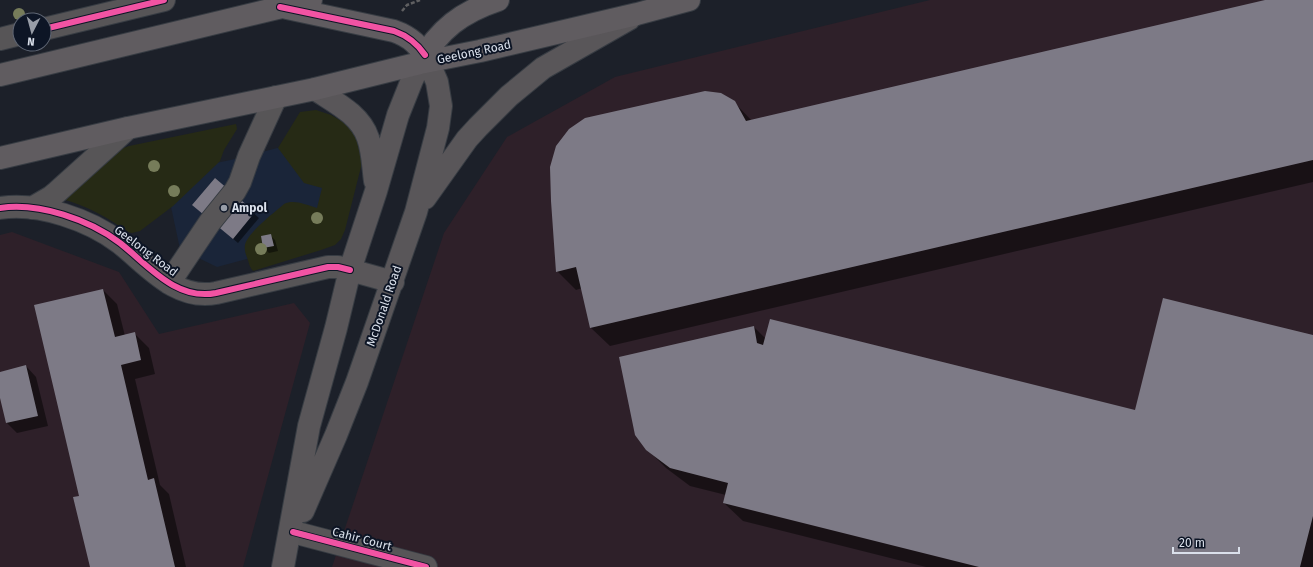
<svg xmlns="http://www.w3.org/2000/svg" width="1313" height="567" font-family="'Fira Sans',sans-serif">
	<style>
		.built { fill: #1a2539 }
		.industrial { fill: #2e2029 }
		.green { fill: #262a15 }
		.shadow { fill: #0007 }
		.building { fill: #7d7a86 }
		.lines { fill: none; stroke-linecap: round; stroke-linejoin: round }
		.minor-casing { stroke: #373c43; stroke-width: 24 }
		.major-casing { stroke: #373c43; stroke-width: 24 }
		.highway-casing { stroke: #373c43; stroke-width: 24 }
		.path { stroke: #5f5f61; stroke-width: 2.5; stroke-dasharray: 4 2; stroke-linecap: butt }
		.minor { stroke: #575557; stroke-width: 22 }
		.major { stroke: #595659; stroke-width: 22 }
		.highway { stroke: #605c60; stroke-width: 22 }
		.cycleway-casing { stroke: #0d1525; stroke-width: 8 }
		.cycleway { stroke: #f153a3; stroke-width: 6 }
		.tree { fill: #767c5a }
		.poi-dot { fill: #989da7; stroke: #0d1525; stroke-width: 1.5 }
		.labels { text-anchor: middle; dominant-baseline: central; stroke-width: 4; stroke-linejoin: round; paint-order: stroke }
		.street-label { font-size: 12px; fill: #dae0eb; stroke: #0d1525 }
		.poi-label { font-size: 12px; font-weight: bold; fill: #dae0eb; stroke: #0d1525; text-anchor: start }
	</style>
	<rect width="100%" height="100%" fill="#1c2029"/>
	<path class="built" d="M 318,137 L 331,236 L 217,267 L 180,249 L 164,174 L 240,158 Z"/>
	<path class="industrial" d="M 930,0 L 1313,0 L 1313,567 L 332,567 L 444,233 L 507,137 L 615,77 Z
		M 12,232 L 119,272 L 159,334 L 294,303 L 310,323 L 243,567 L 0,567 L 0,235 Z"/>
	<path class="green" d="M 316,110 L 331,115 L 343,122 L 352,131 L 357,141 L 362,163 L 345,230 L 341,239 L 335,245 L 321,250 L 253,271 C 250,268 249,264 248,260 C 246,255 244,250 245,245 C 247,233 274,213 284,204 C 294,199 306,205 317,208 L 322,188 L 304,183 L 278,148 L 300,112 Z
		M 236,124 L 237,129 L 224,150 L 220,161 L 216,165 L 173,206 L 140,231 L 132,233 L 128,232 C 107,217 87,206 62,199 L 121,149 L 129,146 Z"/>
	<path class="shadow" d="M 1270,0 L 1313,0 L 1313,182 L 610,346 L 591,328 L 582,288 L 576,290 L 557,271 L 734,102 L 752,121 Z
		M 215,179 L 259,218 L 238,243 L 198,209 Z
		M 270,235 L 275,240 L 278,251 L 269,253 L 264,248 Z
		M 103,290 L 117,304 L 125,336 L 134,333 L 149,348 L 155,374 L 135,379 L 160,485 L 169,494 L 186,567 L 91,567 L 80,497 Z
		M 754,327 L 766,339 L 1135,411 L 1313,336 L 1313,567 L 926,567 L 743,521 L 724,503 L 726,495 L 690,486 L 666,468 L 647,449 Z
		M 26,366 L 36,377 L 48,426 L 17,433 L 7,423 L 0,394 L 0,373 Z"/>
	<path class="building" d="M 1265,0 L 1313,0 L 1313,160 L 590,328 L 576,267 L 556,272 L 551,201 L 550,167 L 556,146 L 569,129 L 585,118 L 705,91 L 721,93 L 735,101 L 746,121 Z
		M 215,178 L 255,212 L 233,239 L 192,205 Z
		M 271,234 L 274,246 L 263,248 L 261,236 Z
		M 103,289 L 115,337 L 135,332 L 141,360 L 121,365 L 148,480 L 154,478 L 175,567 L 90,567 L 73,497 L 79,496 L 34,305 Z
		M 1163,298 L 1313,335 L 1313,516 L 1300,567 L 979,567 L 723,503 L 728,483 L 670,468 L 646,450 L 635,435 L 619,357 L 754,326 L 757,343 L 763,345 L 770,319 L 1135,410 Z
		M 26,365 L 38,416 L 6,423 L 0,398 L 0,372 Z"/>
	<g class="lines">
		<defs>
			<path id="minor" d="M 44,29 L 164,0
				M 0,39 L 20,34
				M 0,208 C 39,202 90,220 120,243 C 148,265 176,301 216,293 L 328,267 L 338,267 L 350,270
				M 32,208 L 51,197 L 57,192 L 128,128
				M 169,283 L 210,222 L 235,191 L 240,182 L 249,156 L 276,97
				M 293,532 L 426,567"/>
			<path id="major" d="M 315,89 C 334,102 360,114 368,138 C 373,152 373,167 375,181
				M 425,198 L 467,139 L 478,127 L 509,96 L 543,68 L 629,19
				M 350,270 L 393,282
				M 303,511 L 336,435 L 357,382 L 416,212 L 438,128 L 441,106 L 437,82 L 428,61
				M 283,567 L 309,426 L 336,328 L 350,270 L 376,191 L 398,115 L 412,80 L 420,63"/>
			<path id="highway" d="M 287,8 L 394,31 C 411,37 420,46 428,61
				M 420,63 C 439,29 462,12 498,0
				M 0,75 L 311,0
				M 0,158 L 128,128 L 315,89 L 420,63 L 480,51 L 637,14 L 689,0"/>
		</defs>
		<use href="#minor" class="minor-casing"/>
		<use href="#major" class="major-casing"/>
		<use href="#highway" class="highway-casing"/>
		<path class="path" d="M 402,11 L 407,5 L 420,0"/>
		<use href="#minor" class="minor"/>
		<use href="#major" class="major"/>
		<use href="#highway" class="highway"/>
		<defs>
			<path id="cycleway" d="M 280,7 L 394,31 C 408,36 417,43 425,55
				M 44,29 L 164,0
				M 0,208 C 39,202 90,220 120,243 C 148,265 176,301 216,293 L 328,267 L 338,267 L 350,270
				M 293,532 L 426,567"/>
		</defs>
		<use href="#cycleway" class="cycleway-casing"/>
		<use href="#cycleway" class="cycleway"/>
	</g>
	<g class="tree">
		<circle cx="19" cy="14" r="6"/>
		<circle cx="154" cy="166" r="6"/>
		<circle cx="174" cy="191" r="6"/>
		<circle cx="317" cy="218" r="6"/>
		<circle cx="261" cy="249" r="6"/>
	</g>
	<circle class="poi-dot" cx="224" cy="208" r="4"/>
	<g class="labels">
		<g class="street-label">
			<text transform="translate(474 52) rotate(-12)">Geelong Road</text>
			<text transform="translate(146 251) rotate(37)">Geelong Road</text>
			<text transform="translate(384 306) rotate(-71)">McDonald Road</text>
			<text transform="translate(362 539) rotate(15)">Cahir Court</text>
		</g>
		<g class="poi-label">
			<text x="232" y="208">Ampol</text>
		</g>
	</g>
	<g transform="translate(32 32) rotate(186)"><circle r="19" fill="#0d1525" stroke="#5f6674"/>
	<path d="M0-3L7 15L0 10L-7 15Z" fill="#989da7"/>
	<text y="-6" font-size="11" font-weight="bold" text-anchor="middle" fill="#dae0eb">N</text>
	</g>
	<path d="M1173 547v6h66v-6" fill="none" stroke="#dae0eb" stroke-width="2"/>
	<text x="1179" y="547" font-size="12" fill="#dae0eb" stroke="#0d1525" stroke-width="3" paint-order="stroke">20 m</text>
</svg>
